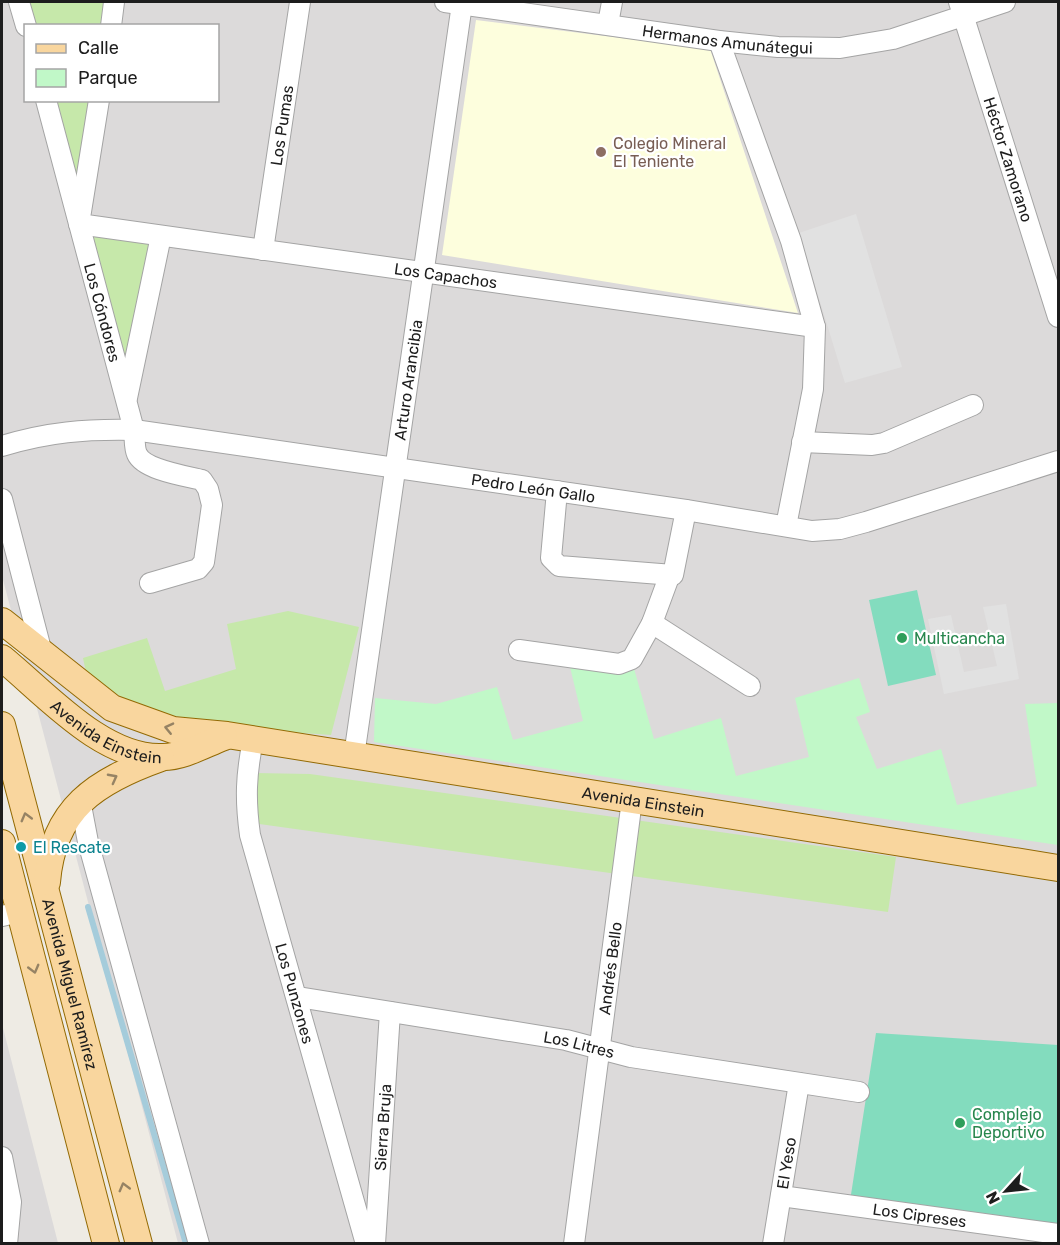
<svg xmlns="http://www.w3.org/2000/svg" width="1060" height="1245" font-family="Rubik,sans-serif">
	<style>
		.residential { fill: #dcdada; fill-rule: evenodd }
		.education { fill: #fdfedd }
		.grass { fill: #c6e8aa }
		.park { fill: #c1f8c8 }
		.pitch { fill: #83dcbe }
		.parking { fill: #e1e1e1 }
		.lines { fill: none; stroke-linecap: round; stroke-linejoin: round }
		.stream { stroke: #a5ccdb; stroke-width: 6 }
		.minor-casing { stroke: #a4a4a4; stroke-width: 22 }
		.major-casing { stroke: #936a04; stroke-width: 28 }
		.minor { stroke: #fff; stroke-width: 20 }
		.major { stroke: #f9d69e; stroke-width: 26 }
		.oneway { stroke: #968364 }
		.education-dot { fill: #8d6e63; stroke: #fff; stroke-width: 2 }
		.leisure-dot { fill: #2e9e5b; stroke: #fff; stroke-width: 2 }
		.culture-dot { fill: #0f9aa8; stroke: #fff; stroke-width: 2 }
		.labels { text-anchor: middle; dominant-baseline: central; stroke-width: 4.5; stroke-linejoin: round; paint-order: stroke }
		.street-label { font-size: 16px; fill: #1d1d1d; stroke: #fff }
		.education-label { font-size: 16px; fill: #785e54; stroke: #fff; text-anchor: start }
		.leisure-label { font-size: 16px; fill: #27864d; stroke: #fff; text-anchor: start }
		.culture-label { font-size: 16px; fill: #0d838f; stroke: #fff; text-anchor: start }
	</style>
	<rect width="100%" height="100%" fill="#eeebe4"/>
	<path class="residential" d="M 2,2 L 1058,2 L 1058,1243 L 178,1243 L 2,576 ZM 26,26 L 218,26 L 218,100 L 26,100 Z
		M 2,1024 L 58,1243 L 2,1243 Z"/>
	<path class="education" d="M 476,20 L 710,49 L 798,313 L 442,255 Z"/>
	<path class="grass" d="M 25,2 L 109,2 L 105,26 L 31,25 Z
		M 52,101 L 93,101 L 78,197 Z
		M 87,231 L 155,242 L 132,401 Z
		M 288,611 L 359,627 L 331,735 L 228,728 L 141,708 L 87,677 L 83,658 L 147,638 L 165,691 L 236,669 L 227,624 Z
		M 250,773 L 310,774 L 896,857 L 888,912 L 253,823 Z"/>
	<path class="park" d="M 629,651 L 654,739 L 721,718 L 736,776 L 809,757 L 795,698 L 859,678 L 870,712 L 856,717 L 877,769 L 941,749 L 957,805 L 1037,786 L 1025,704 L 1058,703 L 1058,845 L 374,742 L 375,698 L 436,704 L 497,687 L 513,740 L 583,721 L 570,667 Z"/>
	<path class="pitch" d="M 917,590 L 936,675 L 888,686 L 869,600 Z
		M 876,1033 L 1058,1045 L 1058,1229 L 850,1201 Z"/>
	<path class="parking" d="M 856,214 L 902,367 L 845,383 L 799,233 Z
		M 1006,604 L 1019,679 L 944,694 L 928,619 L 951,615 L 964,672 L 997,666 L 983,607 Z"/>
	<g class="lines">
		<path class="stream" d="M 88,907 L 186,1244"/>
		<defs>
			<g id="minor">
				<path d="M 19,2 L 26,26"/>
				<path id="s1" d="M 445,2 L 719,41 L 778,47 L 840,48 L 893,39 L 1005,2"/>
				<path id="s2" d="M 959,2 L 1058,317"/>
				<path d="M 608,24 L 612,2"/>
				<path d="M 111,26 L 114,2"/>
				<path d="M 719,41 L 791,241 L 815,327 L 813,389 L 786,526"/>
				<path id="s3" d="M 46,100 L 134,430 C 135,437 134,448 137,454 C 144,470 186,476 202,480 L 208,489 L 212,505 L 204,562 L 198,569 L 150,583"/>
				<path id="s4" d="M 99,100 L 79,224 L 815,327"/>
				<path id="s5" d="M 263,250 L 300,2"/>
				<path d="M 127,398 L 161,236"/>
				<path d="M 802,442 L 872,445 L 884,443 L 973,405"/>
				<path id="s6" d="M 2,446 C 48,432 85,429 134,430 L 686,510 L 812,531 L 840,529 L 866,522 L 1058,461"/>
				<path d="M 557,491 L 551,558 L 559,566 L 673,575 L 686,510"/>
				<path d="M 2,499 L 42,653"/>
				<path d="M 652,623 L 750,686"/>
				<path d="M 519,650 L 619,664 L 632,659 L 652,623 L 669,577"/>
				<path id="s7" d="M 253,740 C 246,775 245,799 250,835 L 366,1244"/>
				<path id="s8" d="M 354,756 L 462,4"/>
				<path d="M 80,800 L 88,842 L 199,1244"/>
				<path d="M 2,916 L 19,912"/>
				<path id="s9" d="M 298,997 L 566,1040 L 631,1057 L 859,1092"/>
				<path d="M 2,1157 L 11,1202 L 7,1244"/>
				<path id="s10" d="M 781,1196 L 1058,1234"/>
				<path id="s11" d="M 375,1244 L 390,1012"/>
				<path id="s12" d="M 574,1244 L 632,800"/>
				<path id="s13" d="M 773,1244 L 799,1083"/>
			</g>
			<g id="major">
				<path id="s14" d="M 2,621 L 112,708 L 173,730 L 227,735 L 1058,868"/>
				<path id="s15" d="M 2,658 C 45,693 103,760 163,757 C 184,757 205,744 224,737"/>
				<path id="s16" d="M 2,725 L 139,1244"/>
				<path d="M 2,843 L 106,1244"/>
				<path d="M 47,882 C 53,808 96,781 161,758"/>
			</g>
		</defs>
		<use href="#minor" class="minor-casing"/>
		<use href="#major" class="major-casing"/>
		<use href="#minor" class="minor"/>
		<use href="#major" class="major"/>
	</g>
	<defs><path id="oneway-chevron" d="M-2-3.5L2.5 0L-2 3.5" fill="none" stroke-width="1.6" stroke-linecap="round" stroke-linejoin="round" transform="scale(1.5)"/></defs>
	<g class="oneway">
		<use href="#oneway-chevron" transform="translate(169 728) rotate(-167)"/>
		<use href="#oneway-chevron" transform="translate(113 778) rotate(-28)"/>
		<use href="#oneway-chevron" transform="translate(26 817) rotate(-105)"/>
		<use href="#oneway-chevron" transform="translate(34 969) rotate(75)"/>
		<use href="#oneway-chevron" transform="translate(124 1187) rotate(-105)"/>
	</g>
	<circle class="education-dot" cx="601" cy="152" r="6"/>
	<g class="leisure-dot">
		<circle cx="902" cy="638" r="6"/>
		<circle cx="960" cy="1123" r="6"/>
	</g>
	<circle class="culture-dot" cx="21" cy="847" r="6"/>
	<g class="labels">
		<g class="street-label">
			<text stroke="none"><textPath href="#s1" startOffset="285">Hermanos Amunátegui</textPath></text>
			<text stroke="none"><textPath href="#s5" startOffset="126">Los Pumas</textPath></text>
			<text stroke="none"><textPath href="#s2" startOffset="165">Héctor Zamorano</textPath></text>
			<text stroke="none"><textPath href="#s4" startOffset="496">Los Capachos</textPath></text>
			<text stroke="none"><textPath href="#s3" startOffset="220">Los Cóndores</textPath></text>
			<text stroke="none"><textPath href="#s8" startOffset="380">Arturo Arancibia</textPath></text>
			<text stroke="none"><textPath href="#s6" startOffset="537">Pedro León Gallo</textPath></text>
			<text stroke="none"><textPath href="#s15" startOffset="130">Avenida Einstein</textPath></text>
			<text stroke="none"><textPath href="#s14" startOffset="681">Avenida Einstein</textPath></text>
			<text stroke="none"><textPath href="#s12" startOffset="278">Andrés Bello</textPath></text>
			<text stroke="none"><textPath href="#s16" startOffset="268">Avenida Miguel Ramírez</textPath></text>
			<text stroke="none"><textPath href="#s7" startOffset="260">Los Punzones</textPath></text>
			<text stroke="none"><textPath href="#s9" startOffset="285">Los Litres</textPath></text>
			<text stroke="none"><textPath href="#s11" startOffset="117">Sierra Bruja</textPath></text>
			<text stroke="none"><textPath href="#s13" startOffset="82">El Yeso</textPath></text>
			<text stroke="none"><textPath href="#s10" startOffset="140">Los Cipreses</textPath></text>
		</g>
		<g class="education-label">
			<text x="613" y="143">Colegio Mineral<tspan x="613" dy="18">El Teniente</tspan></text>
		</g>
		<g class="leisure-label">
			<text x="914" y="638">Multicancha</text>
			<text x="972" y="1114">Complejo<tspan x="972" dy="18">Deportivo</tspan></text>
		</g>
		<g class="culture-label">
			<text x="33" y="847">El Rescate</text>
		</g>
	</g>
	<rect width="1060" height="1245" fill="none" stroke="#1d1d1d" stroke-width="6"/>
	<rect x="24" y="24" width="195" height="78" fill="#ffffff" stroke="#a5a5a5" stroke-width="1.5"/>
	<rect x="36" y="44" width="30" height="9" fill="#f9d69e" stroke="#a5a5a5" stroke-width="1.5"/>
	<text x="78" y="54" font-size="18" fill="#1d1d1d">Calle</text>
	<rect x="36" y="69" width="30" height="18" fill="#c1f8c8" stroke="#a5a5a5" stroke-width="1.5"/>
	<text x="78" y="84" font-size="18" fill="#1d1d1d">Parque</text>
	<g transform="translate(1006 1191) rotate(243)" stroke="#ffffff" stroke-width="4.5" paint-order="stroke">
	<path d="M0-4.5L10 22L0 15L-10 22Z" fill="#1d1d1d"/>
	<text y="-9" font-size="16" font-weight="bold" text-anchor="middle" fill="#1d1d1d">N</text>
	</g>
</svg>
